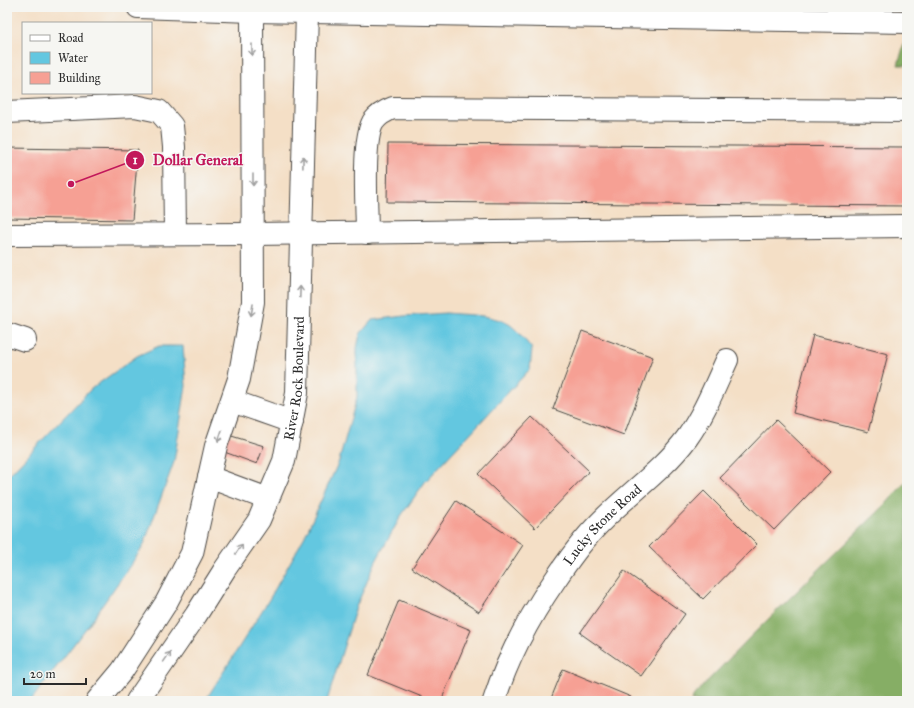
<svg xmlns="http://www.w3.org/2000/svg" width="914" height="708" font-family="'IM FELL Great Primer',serif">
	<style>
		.forest { fill: #86ae65; stroke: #586c48 }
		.water { fill: #63c7e0; stroke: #477986 }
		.building { fill: #f6a094 }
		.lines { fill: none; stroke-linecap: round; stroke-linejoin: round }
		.minor-casing { stroke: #494642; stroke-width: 24 }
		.minor { stroke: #fff; stroke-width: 22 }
		.oneway { stroke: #a0a0a0 }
		.labels { text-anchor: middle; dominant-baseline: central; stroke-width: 3; stroke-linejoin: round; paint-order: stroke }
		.street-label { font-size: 14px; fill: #2b2b2b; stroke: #f6f6f2 }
		.leader { fill: none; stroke: #c2185b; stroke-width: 1.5 }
		.callout-dot { fill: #c2185b; stroke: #f6f6f2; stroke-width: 1.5 }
		.mark-label { font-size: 12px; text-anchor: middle; font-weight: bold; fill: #fff }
		.callout-label { font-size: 15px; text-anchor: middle; font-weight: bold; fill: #c2185b; stroke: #f6f6f2; stroke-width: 3; stroke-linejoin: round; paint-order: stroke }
	</style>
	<rect width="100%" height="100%" fill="#f6f6f2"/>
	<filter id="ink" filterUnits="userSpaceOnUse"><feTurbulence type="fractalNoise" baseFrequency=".025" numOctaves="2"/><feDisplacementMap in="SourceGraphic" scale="8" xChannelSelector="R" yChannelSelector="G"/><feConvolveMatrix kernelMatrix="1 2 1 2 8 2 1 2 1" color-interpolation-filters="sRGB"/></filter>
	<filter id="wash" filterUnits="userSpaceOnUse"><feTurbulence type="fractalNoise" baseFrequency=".012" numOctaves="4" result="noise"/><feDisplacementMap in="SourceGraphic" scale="16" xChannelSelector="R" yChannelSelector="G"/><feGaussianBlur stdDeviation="0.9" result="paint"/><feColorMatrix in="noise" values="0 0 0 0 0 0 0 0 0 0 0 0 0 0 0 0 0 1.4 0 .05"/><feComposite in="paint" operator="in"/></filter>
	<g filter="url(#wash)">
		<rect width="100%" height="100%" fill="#f4dfc6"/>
		<path class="forest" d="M 907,33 L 907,65 L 898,65 Z
			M 907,480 L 907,701 L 691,701 L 694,695 L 750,637 L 886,504 Z"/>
		<path class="water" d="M 446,313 C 465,315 487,314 505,322 C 515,326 525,340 532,349 L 530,369 L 425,482 L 401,516 L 376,561 L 356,607 L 327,701 L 205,701 L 270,598 L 305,536 L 339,461 L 357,397 L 357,348 L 360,334 L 372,320 L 404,316 Z
			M 159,346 L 183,346 L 186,386 L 174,462 L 143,547 L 90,623 L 32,699 L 30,701 L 7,701 L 7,477 L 91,389 L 137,356 Z"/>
		<g id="blocks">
			<path class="building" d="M 388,144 L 907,147 L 907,206 L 387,202 Z
				M 7,148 L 138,150 L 132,220 L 7,218 Z
				M 582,331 L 653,357 L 624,435 L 553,409 Z
				M 813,335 L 888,354 L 868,432 L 793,413 Z
				M 532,417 L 589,471 L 535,528 L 478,474 Z
				M 776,420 L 830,472 L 774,530 L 720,478 Z
				M 225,434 L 264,446 L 257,464 L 219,450 Z
				M 704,491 L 757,544 L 703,599 L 649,547 Z
				M 456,501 L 523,545 L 479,612 L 412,568 Z
				M 624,571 L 685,614 L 641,676 L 580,633 Z
				M 399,600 L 471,630 L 441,701 L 432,701 L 368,675 Z
				M 563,669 L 631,697 L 629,701 L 550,701 Z"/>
		</g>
	</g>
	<g filter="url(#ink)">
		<use href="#blocks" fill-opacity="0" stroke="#494642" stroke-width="1"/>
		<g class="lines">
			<defs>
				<g id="minor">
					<path d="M 138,7 L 252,11 L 907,22"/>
					<path d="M 7,112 L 135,106 L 159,111 L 172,126 L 174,147 L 175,234"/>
					<path d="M 367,233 C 367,208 362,142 373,122 C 378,115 385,111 393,108 L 907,111"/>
					<path d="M 7,235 L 253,234 L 907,226"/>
					<path d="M 7,334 L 25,340"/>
					<path d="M 232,401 L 292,422"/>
					<path d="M 209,477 L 268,499"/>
					<path d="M 97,701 L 122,671 L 166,603 L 192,553 L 216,446 L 239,379 L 253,302 L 252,11"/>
					<path id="s1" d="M 137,701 L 196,615 L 225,569 L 259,520 L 284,461 L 297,393 L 307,12"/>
					<path id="s2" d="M 494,701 C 508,656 528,619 555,580 C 567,562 579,545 594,529 C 623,497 661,473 687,438 C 704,414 715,386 727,360"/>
				</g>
			</defs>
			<use href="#minor" class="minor-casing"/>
			<use href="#minor" class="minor"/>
		</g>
		<defs><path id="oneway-shaft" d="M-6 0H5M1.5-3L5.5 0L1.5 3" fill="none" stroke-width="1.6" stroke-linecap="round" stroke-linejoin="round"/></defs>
		<g class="oneway">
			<use href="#oneway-shaft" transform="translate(252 50) rotate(90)"/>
			<use href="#oneway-shaft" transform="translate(303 162) rotate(-89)"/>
			<use href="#oneway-shaft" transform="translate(253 180) rotate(90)"/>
			<use href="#oneway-shaft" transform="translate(300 292) rotate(-88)"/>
			<use href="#oneway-shaft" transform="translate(252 310) rotate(100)"/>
			<use href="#oneway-shaft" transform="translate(220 436) rotate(109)"/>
			<use href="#oneway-shaft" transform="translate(239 549) rotate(-55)"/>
			<use href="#oneway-shaft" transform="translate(167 657) rotate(-55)"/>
		</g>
	</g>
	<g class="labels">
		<g class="street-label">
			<text stroke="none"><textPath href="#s1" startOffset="366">River Rock Boulevard</textPath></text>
			<text stroke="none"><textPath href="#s2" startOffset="209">Lucky Stone Road</textPath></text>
		</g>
	</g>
	<path class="leader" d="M71 184L135 160"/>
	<g class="callout-dot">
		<circle cx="71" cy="184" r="4"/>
		<circle cx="135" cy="160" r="10"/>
	</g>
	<g class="mark-label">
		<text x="135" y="164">1</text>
	</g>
	<g class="callout-label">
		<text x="198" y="165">Dollar General</text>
	</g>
	<rect width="914" height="708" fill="none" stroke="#f6f6f2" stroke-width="24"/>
	<rect x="22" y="22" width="130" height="72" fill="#f6f6f2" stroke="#a5a5a2"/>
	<rect x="30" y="35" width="20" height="6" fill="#ffffff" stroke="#a5a5a2"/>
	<text x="58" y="42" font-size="12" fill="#2b2b2b">Road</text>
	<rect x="30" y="52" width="20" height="12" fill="#63c7e0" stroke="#a5a5a2"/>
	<text x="58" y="62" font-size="12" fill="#2b2b2b">Water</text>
	<rect x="30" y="72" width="20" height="12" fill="#f6a094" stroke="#a5a5a2"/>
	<text x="58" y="82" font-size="12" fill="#2b2b2b">Building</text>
	<path d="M24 678v6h62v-6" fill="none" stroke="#2b2b2b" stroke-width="2"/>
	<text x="30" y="678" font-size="12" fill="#2b2b2b" stroke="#f6f6f2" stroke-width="3" paint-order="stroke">20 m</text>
</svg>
